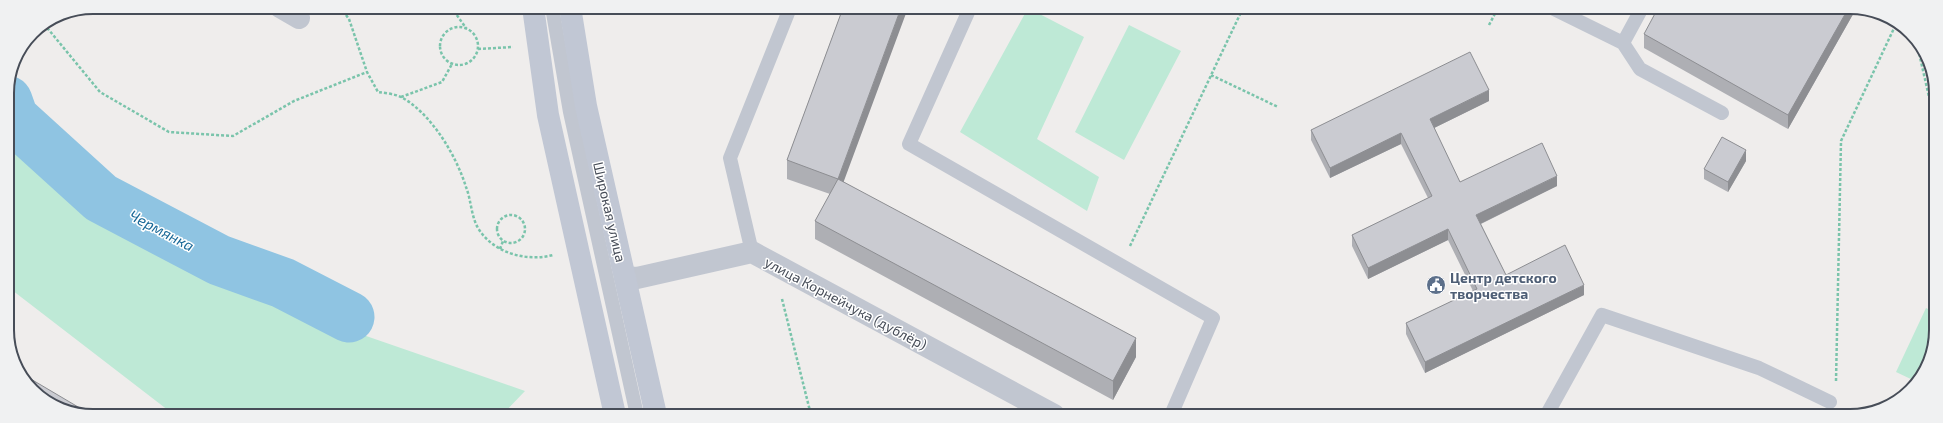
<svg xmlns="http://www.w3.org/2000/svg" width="1943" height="423" font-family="'Exo 2',sans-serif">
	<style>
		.green { fill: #bee9d6 }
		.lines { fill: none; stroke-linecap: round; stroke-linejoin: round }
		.river { stroke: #8fc4e2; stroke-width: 51 }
		.path { stroke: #7ac4ab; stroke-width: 2.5; stroke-dasharray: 3 2; stroke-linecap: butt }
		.lane { stroke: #c1c6d0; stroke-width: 14 }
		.street { stroke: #c1c6d0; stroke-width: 22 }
		.secondary { stroke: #c1c7d4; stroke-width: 22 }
		.wall { fill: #aeafb4 }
		.shaded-wall { fill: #8d8e92 }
		.building { fill: #cacbd1; stroke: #8d8e92 }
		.labels { text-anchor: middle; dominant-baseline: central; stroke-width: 3; stroke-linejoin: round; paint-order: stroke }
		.street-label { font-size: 14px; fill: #474d58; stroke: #fff }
		.service-label { font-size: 14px; font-weight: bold; fill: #4e5e75; stroke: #fff; text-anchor: start }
		.water-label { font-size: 15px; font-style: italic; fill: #1a6998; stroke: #fff }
		.rim { fill: none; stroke: #474d58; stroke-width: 2 }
	</style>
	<rect width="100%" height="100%" fill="#efedec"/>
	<path class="green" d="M 1028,8 L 1084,37 L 1037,139 L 1099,177 L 1087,211 L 960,132 Z
		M 1129,25 L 1181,51 L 1124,160 L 1075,132 Z
		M 7,128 L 106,217 L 317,319 L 525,391 L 502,415 L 173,414 L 8,287 Z
		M 1926,308 L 1934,312 L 1934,347 L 1915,381 L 1896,372 Z"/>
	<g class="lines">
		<path class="river" d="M 7,101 L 13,118 L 101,198 L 219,260 L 283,283 L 349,317"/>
		<path class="path" d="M 340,7 L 349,19 L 367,72 L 378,92 C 385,93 395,94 401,97 C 431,113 456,155 466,187 C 471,199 471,216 478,228 C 493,253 526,262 553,255
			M 451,7 L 466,28
			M 44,24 L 100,92 L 169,132 L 233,136 L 294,101 L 367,72
			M 1489,25 L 1498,8
			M440 46a19 19 0 1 1 38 0a19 19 0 1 1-38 0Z
			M 1917,44 L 1934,119
			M 478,49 L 513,47
			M 1211,75 L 1278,107
			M 401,97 L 442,82 L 452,64
			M497 229a14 14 0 1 1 28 0a14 14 0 1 1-28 0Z
			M 1130,246 L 1243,8
			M 500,249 L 503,241
			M 782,299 L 811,415
			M 1836,381 L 1841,141 L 1896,24"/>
		<path class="lane" d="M 552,7 L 570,112 L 637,415
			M 970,8 L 909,144 L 1213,318 L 1171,415
			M 1552,8 L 1623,43 L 1642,8
			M 1623,43 L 1640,69 L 1722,113
			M 752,252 L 730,158 L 790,8
			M 1546,416 L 1602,315 L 1759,368 L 1830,402"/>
		<path class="street" d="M 280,7 L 299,18
			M 625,277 L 637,278 L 752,252 L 1054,415"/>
		<path class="secondary" d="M 533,7 L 548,115 L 615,415
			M 570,7 L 586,106 L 656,415"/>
	</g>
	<path class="wall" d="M 843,8 L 844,182 L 1136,357 L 1113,400 L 815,239 L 815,221 L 830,194 L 787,179 L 787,160 Z
		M 1856,9 L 1788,129 L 1644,48 L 1644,34 Z
		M 1489,101 L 1434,128 L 1460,182 L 1557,186 L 1481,224 L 1506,275 L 1584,295 L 1425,373 L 1406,334 L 1406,323 L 1473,291 L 1448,240 L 1368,279 L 1352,246 L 1352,235 L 1428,198 L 1401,144 L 1330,178 L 1311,140 L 1311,130 Z
		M 1746,161 L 1728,192 L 1704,179 L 1704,169 Z"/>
	<path class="shaded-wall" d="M 901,8 L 908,8 L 838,197 L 838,179 Z
		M 1848,9 L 1856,9 L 1788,129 L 1788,115 Z
		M 1489,90 L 1489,101 L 1430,130 L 1430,119 Z
		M 1401,133 L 1401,144 L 1330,178 L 1330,168 Z
		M 1746,150 L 1746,161 L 1728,192 L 1728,182 Z
		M 1557,176 L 1557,186 L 1476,226 L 1476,215 Z
		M 1448,229 L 1448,240 L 1368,279 L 1368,268 Z
		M 1584,285 L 1584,295 L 1425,373 L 1425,362 Z
		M 1136,338 L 1136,357 L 1113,400 L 1113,381 Z"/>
	<path class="building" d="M 843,8 L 901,8 L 838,179 L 1136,338 L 1113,381 L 815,221 L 838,179 L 787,160 Z
		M 1658,8 L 1848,9 L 1788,115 L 1644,34 Z
		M 1470,52 L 1489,90 L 1430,119 L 1460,182 L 1542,143 L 1557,176 L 1476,215 L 1506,275 L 1565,245 L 1584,285 L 1425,362 L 1406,323 L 1477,289 L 1448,229 L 1368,268 L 1352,235 L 1432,196 L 1401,133 L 1330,168 L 1311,130 Z
		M 1722,137 L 1746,150 L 1728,182 L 1704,169 Z
		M 24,375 L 90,414 L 76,414 L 32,391 Z"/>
	<defs>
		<symbol id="civic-disc" viewBox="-11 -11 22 22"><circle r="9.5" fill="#5c6f8a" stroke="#fff"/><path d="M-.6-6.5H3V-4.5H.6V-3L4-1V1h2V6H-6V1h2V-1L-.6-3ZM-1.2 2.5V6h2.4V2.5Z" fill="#fff"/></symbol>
	</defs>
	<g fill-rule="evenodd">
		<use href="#civic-disc" x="1425" y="274" width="22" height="22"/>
	</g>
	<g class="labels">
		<g class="street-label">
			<text transform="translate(610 212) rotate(77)">Широкая улица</text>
			<text transform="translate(846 303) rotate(28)">улица Корнейчука (дублёр)</text>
		</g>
		<g class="service-label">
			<text x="1450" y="277">Центр детского<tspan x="1450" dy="16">творчества</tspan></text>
		</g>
		<g class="water-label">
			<text transform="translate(162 230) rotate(28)">Чермянка</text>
		</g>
	</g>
	<path d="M0 0H1943V423H0ZM93 14H1850A79 79 0 0 1 1929 93V330A79 79 0 0 1 1850 409H93A79 79 0 0 1 14 330V93A79 79 0 0 1 93 14Z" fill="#f0f1f2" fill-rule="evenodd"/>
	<path class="rim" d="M93 14H1850A79 79 0 0 1 1929 93V330A79 79 0 0 1 1850 409H93A79 79 0 0 1 14 330V93A79 79 0 0 1 93 14Z"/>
</svg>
